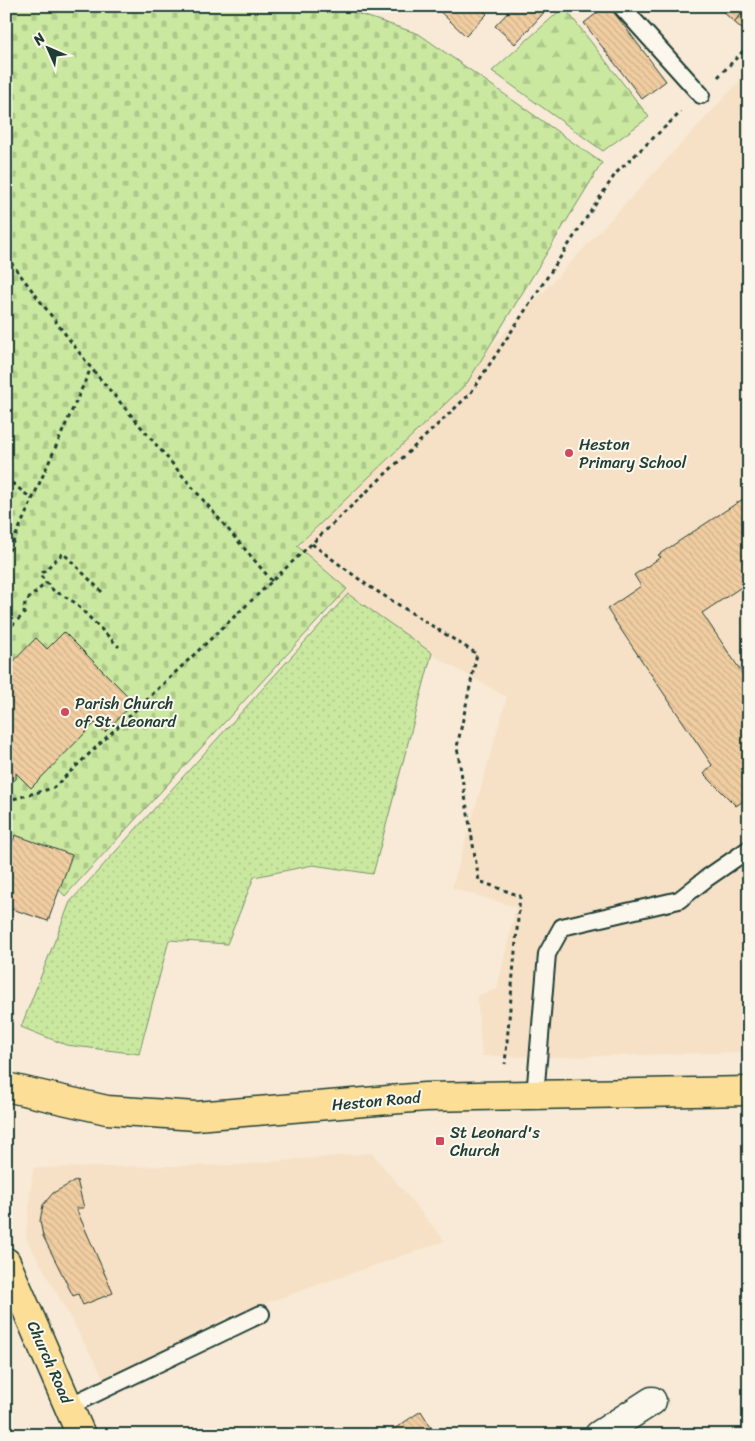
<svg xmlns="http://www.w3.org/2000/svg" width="755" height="1441" font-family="Sriracha,sans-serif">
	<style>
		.built { fill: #f6e1c6 }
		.forest { fill: url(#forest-firs); stroke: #74926a }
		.cemetery { fill: url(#cemetery-stones); stroke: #74926a }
		.garden { fill: url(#garden-dots); stroke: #74926a }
		.building { fill: url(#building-back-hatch); stroke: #1f3d34 }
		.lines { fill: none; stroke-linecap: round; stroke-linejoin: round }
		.lane-casing { stroke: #1f3d34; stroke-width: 20 }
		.street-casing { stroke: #1f3d34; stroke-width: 31 }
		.primary-casing { stroke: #1f3d34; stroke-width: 31 }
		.path { stroke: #1f3d34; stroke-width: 3; stroke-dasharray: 4 4; stroke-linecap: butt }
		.lane { stroke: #fbf7ec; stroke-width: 16 }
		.street { stroke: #fbf7ec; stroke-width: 28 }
		.primary { stroke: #fcde96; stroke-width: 28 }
		.poi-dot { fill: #d1495b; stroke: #fbf7ec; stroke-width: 2 }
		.labels { text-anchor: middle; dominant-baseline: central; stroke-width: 4; stroke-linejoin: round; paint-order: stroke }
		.poi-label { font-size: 16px; fill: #1f3d34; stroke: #fbf7ec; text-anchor: start }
		.street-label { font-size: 16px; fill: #1f3d34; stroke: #fbf7ec }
	</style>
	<defs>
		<pattern id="forest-firs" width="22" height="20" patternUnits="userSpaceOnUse" patternTransform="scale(1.25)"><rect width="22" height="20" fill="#cae89f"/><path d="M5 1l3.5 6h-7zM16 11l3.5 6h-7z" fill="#adc88a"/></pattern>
		<pattern id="cemetery-stones" width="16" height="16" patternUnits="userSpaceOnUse" patternTransform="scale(1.25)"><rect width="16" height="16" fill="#cae89f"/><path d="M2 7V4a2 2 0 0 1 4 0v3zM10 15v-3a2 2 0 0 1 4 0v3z" fill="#adc88a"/></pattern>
		<pattern id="garden-dots" width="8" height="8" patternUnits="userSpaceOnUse" patternTransform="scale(1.25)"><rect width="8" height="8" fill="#cae89f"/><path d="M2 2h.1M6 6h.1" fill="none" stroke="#adc88a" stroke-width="1.8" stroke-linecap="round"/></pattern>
		<pattern id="building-back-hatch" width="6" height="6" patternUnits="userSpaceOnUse" patternTransform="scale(1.25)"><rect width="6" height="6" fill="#f1cda1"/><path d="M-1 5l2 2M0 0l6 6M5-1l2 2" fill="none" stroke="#ceb18b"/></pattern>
	</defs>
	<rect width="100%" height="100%" fill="#f8ead6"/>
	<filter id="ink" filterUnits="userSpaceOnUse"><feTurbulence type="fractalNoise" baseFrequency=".02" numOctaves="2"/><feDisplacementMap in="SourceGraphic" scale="10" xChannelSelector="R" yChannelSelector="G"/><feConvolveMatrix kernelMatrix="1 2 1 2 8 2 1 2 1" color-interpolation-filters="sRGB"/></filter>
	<g filter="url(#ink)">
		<path class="built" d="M 749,71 L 749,1052 L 557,1057 L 482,1056 L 477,996 L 497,989 L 516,907 L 452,888 L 507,697 L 348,608 L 274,572 L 505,333 Z
			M 372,1153 L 445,1241 L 231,1315 L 106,1382 L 26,1238 L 33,1168 L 235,1165 Z"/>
		<path class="forest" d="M 564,7 L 649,117 L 603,151 L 492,71 Z"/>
		<path class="cemetery" d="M 6,6 L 335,6 L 419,34 L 602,163 L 467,383 L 297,546 L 347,589 L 65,896 L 6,833 Z"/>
		<path class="garden" d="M 348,594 L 432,653 L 373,874 L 313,865 L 254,877 L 227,944 L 169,940 L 139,1054 L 66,1045 L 21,1027 L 70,902 Z"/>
		<path class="building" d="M 434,6 L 479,6 L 487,14 L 466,36 Z
			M 514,6 L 550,6 L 515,44 L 495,26 Z
			M 606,6 L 609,6 L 666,81 L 642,99 L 584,23 Z
			M 720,6 L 749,6 L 734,22 L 719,8 Z
			M 749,6 L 749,35 L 734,22 Z
			M 749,495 L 749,582 L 702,613 L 749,683 L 749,797 L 736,806 L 704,774 L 712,765 L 607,609 L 641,586 L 634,575 L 661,557 L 658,555 Z
			M 64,632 L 134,702 L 105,732 L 95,723 L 31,788 L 16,773 L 16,779 L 12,782 L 6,782 L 6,669 L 36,638 L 47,649 Z
			M 15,835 L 72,855 L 48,921 L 6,907 L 6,842 L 12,844 Z
			M 77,1180 L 84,1208 L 76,1208 L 113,1293 L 83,1305 L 78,1294 L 73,1296 L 43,1236 L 40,1221 L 43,1205 L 53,1193 Z
			M 421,1411 L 432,1429 L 426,1433 L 428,1435 L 385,1435 Z"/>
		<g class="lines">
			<defs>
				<path id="lane" d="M 621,6 L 701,95
					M 535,1096 L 547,954 L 562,927 L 679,900 L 707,878 L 749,849
					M 69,1406 L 261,1314"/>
				<path id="street" d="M 599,1435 L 652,1401"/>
				<path id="primary" d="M 6,1087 L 107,1110 L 196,1116 L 425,1097 L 749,1091
					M 6,1262 L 81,1435"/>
			</defs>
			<use href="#lane" class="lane-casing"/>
			<use href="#street" class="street-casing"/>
			<use href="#primary" class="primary-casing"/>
			<path class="path" d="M 718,77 L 749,45
				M 6,256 L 91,368 L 272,581
				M 6,478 L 32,499
				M 312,544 L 367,585 L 477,654 L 457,747 L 479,881 L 520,896 L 505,1064
				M 6,558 L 91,368
				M 102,592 L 63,553 L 40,575 L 53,590 L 74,602 L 119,647
				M 6,631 L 24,614 L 25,602 L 46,583
				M 6,801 L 53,788 L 470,394 L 616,173 L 681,112"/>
			<use href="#lane" class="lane"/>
			<use href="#street" class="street"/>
			<use href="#primary" class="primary"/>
		</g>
	</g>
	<g class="poi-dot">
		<circle cx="569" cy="453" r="5"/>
		<circle cx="65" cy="712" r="5"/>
		<rect x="435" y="1136" width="10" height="10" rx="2.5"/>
	</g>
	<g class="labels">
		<g class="poi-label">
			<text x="579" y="444">Heston<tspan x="579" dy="18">Primary School</tspan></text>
			<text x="75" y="703">Parish Church<tspan x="75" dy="18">of St. Leonard</tspan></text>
			<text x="450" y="1132">St Leonard's<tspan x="450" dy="18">Church</tspan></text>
		</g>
		<g class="street-label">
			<text transform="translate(376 1101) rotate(-5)">Heston Road</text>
			<text transform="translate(50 1362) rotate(66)">Church Road</text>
		</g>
	</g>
	<rect width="755" height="1441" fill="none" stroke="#fbf7ec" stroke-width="25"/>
	<rect x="12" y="12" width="730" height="1416" fill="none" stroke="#1f3d34" stroke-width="2" filter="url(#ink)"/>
	<g transform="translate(48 48) rotate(315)" stroke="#fbf7ec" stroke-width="4" paint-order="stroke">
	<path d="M0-4L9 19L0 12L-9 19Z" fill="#1f3d34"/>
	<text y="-8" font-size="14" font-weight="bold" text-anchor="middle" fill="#1f3d34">N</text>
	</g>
</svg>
